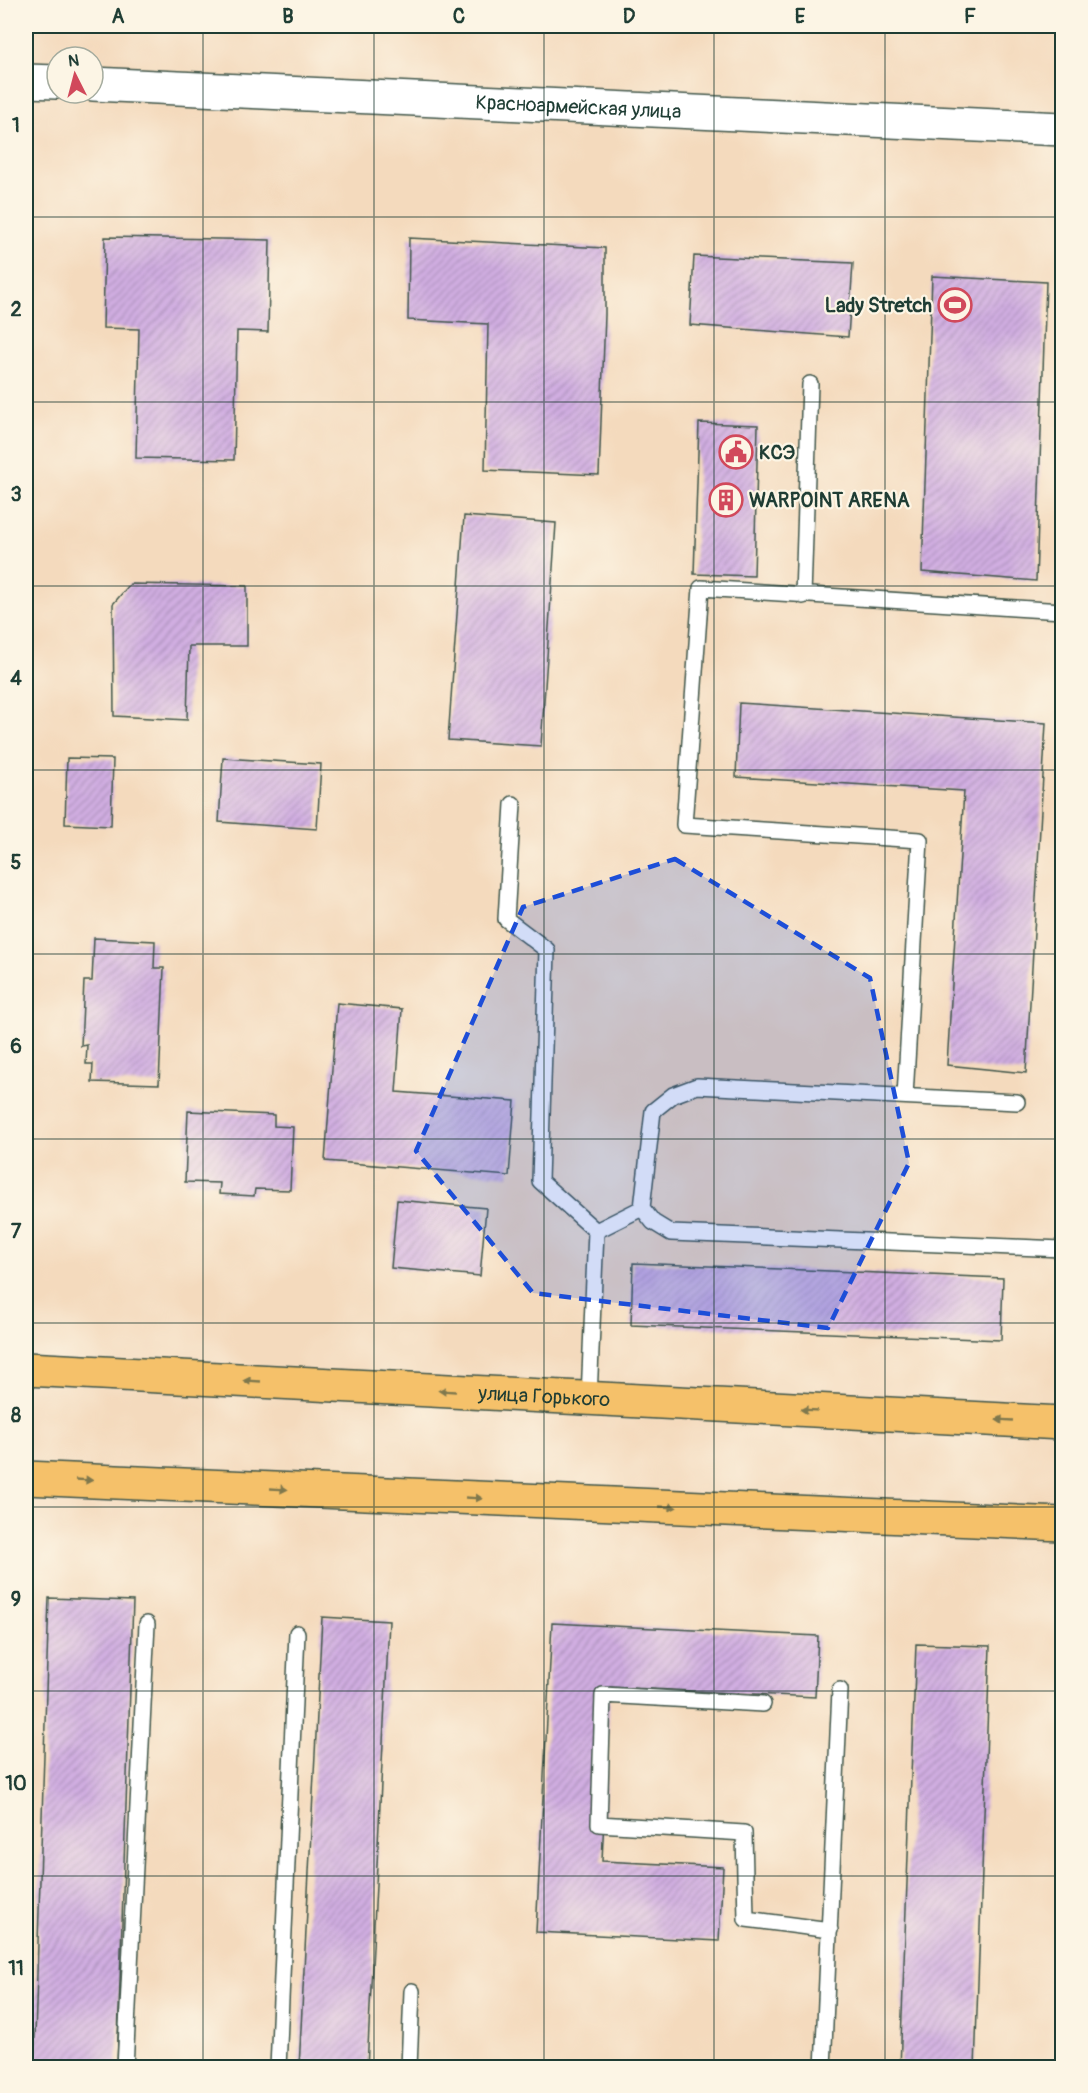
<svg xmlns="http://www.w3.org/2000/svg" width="1088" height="2093" font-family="Pangolin,sans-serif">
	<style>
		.building { fill: url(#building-hatch) }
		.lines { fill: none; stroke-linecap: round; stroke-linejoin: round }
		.service-casing { stroke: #3f5549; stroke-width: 18 }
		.tertiary-casing { stroke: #3f5549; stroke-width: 36 }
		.primary-casing { stroke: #3f5549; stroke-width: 36 }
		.service { stroke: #fff; stroke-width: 15 }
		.tertiary { stroke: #fff; stroke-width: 33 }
		.primary { stroke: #f5c16b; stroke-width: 33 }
		.oneway { fill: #7f784d }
		.marked { fill: #1d4ed8; fill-opacity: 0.2; stroke: #1d4ed8; stroke-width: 4.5; stroke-dasharray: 12 8; stroke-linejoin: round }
		.grid { fill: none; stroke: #1f3d34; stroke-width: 1.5; stroke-opacity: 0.55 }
		.labels { text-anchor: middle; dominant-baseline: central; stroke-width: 4.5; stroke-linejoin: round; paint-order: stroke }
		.street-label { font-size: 20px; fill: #1f3d34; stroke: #fcf5e5 }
		.poi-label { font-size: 20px; font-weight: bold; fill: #1f3d34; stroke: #fcf5e5; text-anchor: start }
		.neatline { fill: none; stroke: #1f3d34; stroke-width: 2 }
		.grid-label { font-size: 20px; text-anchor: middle; font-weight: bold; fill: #1f3d34 }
	</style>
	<defs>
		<pattern id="building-hatch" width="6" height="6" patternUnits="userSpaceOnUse" patternTransform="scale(1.5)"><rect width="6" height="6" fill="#d1aee2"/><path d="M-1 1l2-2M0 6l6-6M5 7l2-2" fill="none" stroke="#a98fb8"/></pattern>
	</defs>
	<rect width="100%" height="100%" fill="#fcf5e5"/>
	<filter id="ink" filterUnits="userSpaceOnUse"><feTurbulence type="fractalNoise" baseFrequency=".0167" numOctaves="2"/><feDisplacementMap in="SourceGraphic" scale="12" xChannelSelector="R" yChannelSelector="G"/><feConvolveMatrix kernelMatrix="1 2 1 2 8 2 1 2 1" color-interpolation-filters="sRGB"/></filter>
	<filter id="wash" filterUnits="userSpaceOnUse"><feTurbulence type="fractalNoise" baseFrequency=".008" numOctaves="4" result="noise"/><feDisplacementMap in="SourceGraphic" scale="24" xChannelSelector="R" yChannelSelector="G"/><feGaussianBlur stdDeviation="1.35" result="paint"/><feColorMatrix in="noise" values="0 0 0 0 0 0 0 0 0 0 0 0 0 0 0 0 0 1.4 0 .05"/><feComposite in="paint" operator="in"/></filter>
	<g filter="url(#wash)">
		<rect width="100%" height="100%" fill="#f4dabd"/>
		<g id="blocks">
			<path class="building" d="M 105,237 L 270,240 L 268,332 L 237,331 L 234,460 L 136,458 L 139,329 L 103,328 Z
				M 409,238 L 605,248 L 605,315 L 599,475 L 485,470 L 488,324 L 408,320 Z
				M 694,256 L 853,263 L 848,337 L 690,325 Z
				M 932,276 L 1046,282 L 1036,581 L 922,572 Z
				M 699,423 L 758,425 L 754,576 L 694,574 Z
				M 464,516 L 556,523 L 541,746 L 448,740 Z
				M 130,584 L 247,586 L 247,646 L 189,646 L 187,720 L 114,716 L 113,604 Z
				M 739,703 L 1046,723 L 1026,1073 L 947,1065 L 964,791 L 736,777 Z
				M 67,758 L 113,759 L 111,826 L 65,824 Z
				M 223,758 L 321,764 L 317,829 L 219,822 Z
				M 94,938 L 155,941 L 154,968 L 164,968 L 159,1084 L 92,1082 L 93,1064 L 86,1064 L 87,1045 L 81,1046 L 84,981 L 92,981 Z
				M 337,1003 L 402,1009 L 396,1092 L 515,1101 L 509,1176 L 325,1161 Z
				M 188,1111 L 274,1115 L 274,1126 L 293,1127 L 290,1190 L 255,1189 L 254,1196 L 219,1194 L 220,1183 L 185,1182 Z
				M 397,1200 L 486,1208 L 480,1276 L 391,1268 Z
				M 633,1263 L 1003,1278 L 1001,1340 L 631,1325 Z
				M 49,1598 L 133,1601 L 117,2068 L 34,2068 Z
				M 322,1617 L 389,1621 L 367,2068 L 299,2068 Z
				M 552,1623 L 818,1636 L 815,1697 L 610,1687 L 602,1861 L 723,1867 L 719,1941 L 536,1932 Z
				M 916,1644 L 990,1646 L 975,2068 L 900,2068 Z"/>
		</g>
	</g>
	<g filter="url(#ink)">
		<use href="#blocks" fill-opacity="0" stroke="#3f5549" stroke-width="1.5"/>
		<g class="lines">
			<defs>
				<path id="service" d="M 803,596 L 810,384
					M 513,804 L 506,919 L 547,950 L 540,1181 L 596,1231
					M 905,1096 L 920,840 L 684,825 L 701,588 L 1062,611
					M 1017,1102 L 697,1086 L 673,1095 L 653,1111 L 642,1208 L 653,1222 L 671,1233 L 1062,1249
					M 589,1398 L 596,1231 L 642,1208
					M 763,1704 L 603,1695 L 599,1824 L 744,1833 L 746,1919 L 830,1930
					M 125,2068 L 147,1624
					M 278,2068 L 297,1633
					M 409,2068 L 412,1991
					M 823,2068 L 840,1690"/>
				<g id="tertiary">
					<path d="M 26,81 L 57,82"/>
					<path id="s1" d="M 93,84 L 1062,129"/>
				</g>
				<g id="primary">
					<path id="s2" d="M 26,1369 L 1062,1423"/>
					<path d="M 26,1478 L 1062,1524"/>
				</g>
			</defs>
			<use href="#service" class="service-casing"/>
			<use href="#tertiary" class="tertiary-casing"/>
			<use href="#primary" class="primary-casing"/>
			<use href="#service" class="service"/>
			<use href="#tertiary" class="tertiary"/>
			<use href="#primary" class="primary"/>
		</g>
		<defs><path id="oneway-solid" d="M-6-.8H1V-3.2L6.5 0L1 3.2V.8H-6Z" transform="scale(1.5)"/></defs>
		<g class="oneway">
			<use href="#oneway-solid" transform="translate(252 1381) rotate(-177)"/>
			<use href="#oneway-solid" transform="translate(447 1391) rotate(-177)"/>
			<use href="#oneway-solid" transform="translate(809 1410) rotate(-177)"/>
			<use href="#oneway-solid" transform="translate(1004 1420) rotate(-177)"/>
			<use href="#oneway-solid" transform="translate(84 1480) rotate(3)"/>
			<use href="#oneway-solid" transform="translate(279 1489) rotate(3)"/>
			<use href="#oneway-solid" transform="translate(474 1498) rotate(3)"/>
			<use href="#oneway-solid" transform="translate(668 1507) rotate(3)"/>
		</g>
	</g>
	<path class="marked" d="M 675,859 L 870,978 L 909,1163 L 828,1328 L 533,1293 L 416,1151 L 523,907 Z"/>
	<path class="grid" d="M 203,26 L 203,2068M 374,26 L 374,2068M 544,26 L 544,2068M 714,26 L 714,2068M 885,26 L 885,2068M 26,217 L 1062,217M 26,402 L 1062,402M 26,586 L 1062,586M 26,770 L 1062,770M 26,954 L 1062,954M 26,1139 L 1062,1139M 26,1323 L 1062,1323M 26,1507 L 1062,1507M 26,1691 L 1062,1691M 26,1876 L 1062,1876"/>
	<defs>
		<symbol id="stadium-ring" viewBox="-11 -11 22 22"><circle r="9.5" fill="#fcf5e5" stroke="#d1495b" stroke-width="1.5"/><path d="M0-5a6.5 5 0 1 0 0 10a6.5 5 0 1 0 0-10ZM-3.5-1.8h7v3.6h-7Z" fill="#d1495b"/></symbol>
		<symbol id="civic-ring" viewBox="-11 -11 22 22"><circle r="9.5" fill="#fcf5e5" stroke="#d1495b" stroke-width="1.5"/><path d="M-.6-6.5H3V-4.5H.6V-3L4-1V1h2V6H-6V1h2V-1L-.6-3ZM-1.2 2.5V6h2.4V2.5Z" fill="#d1495b"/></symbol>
		<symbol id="building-ring" viewBox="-11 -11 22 22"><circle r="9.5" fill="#fcf5e5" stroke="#d1495b" stroke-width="1.5"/><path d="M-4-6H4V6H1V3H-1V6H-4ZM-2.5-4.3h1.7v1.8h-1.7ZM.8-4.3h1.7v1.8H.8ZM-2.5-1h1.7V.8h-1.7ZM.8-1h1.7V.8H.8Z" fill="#d1495b"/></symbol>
	</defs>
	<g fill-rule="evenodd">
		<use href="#stadium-ring" x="936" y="286" width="38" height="38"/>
		<use href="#civic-ring" x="717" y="433" width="38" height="38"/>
		<use href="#building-ring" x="707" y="481" width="38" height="38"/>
	</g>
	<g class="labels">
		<g class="street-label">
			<text stroke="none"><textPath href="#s1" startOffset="486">Красноармейская улица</textPath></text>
			<text stroke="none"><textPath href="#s2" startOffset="519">улица Горького</textPath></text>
		</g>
		<g class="poi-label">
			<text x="932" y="305" text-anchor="end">Lady Stretch</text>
			<text x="759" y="452">КСЭ</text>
			<text x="749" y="500">WARPOINT ARENA</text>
		</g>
	</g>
	<rect width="1088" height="2093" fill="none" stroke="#fcf5e5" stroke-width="66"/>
	<g transform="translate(75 75) rotate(354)"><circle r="28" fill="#fcf5e5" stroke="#a4ab9e" stroke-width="1.5"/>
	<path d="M0-4.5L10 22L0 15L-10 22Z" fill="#d1495b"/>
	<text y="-9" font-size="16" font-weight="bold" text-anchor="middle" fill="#1f3d34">N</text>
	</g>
	<rect x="33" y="33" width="1022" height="2027" class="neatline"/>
	<g class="grid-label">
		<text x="118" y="23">A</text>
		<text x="288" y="23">B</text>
		<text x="459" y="23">C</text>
		<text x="629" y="23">D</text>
		<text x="800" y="23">E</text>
		<text x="970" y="23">F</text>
		<text x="16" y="132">1</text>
		<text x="16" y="316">2</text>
		<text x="16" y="501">3</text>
		<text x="16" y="685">4</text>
		<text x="16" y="869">5</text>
		<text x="16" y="1053">6</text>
		<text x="16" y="1238">7</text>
		<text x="16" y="1422">8</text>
		<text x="16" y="1606">9</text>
		<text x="16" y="1790">10</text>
		<text x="16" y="1975">11</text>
	</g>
</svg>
